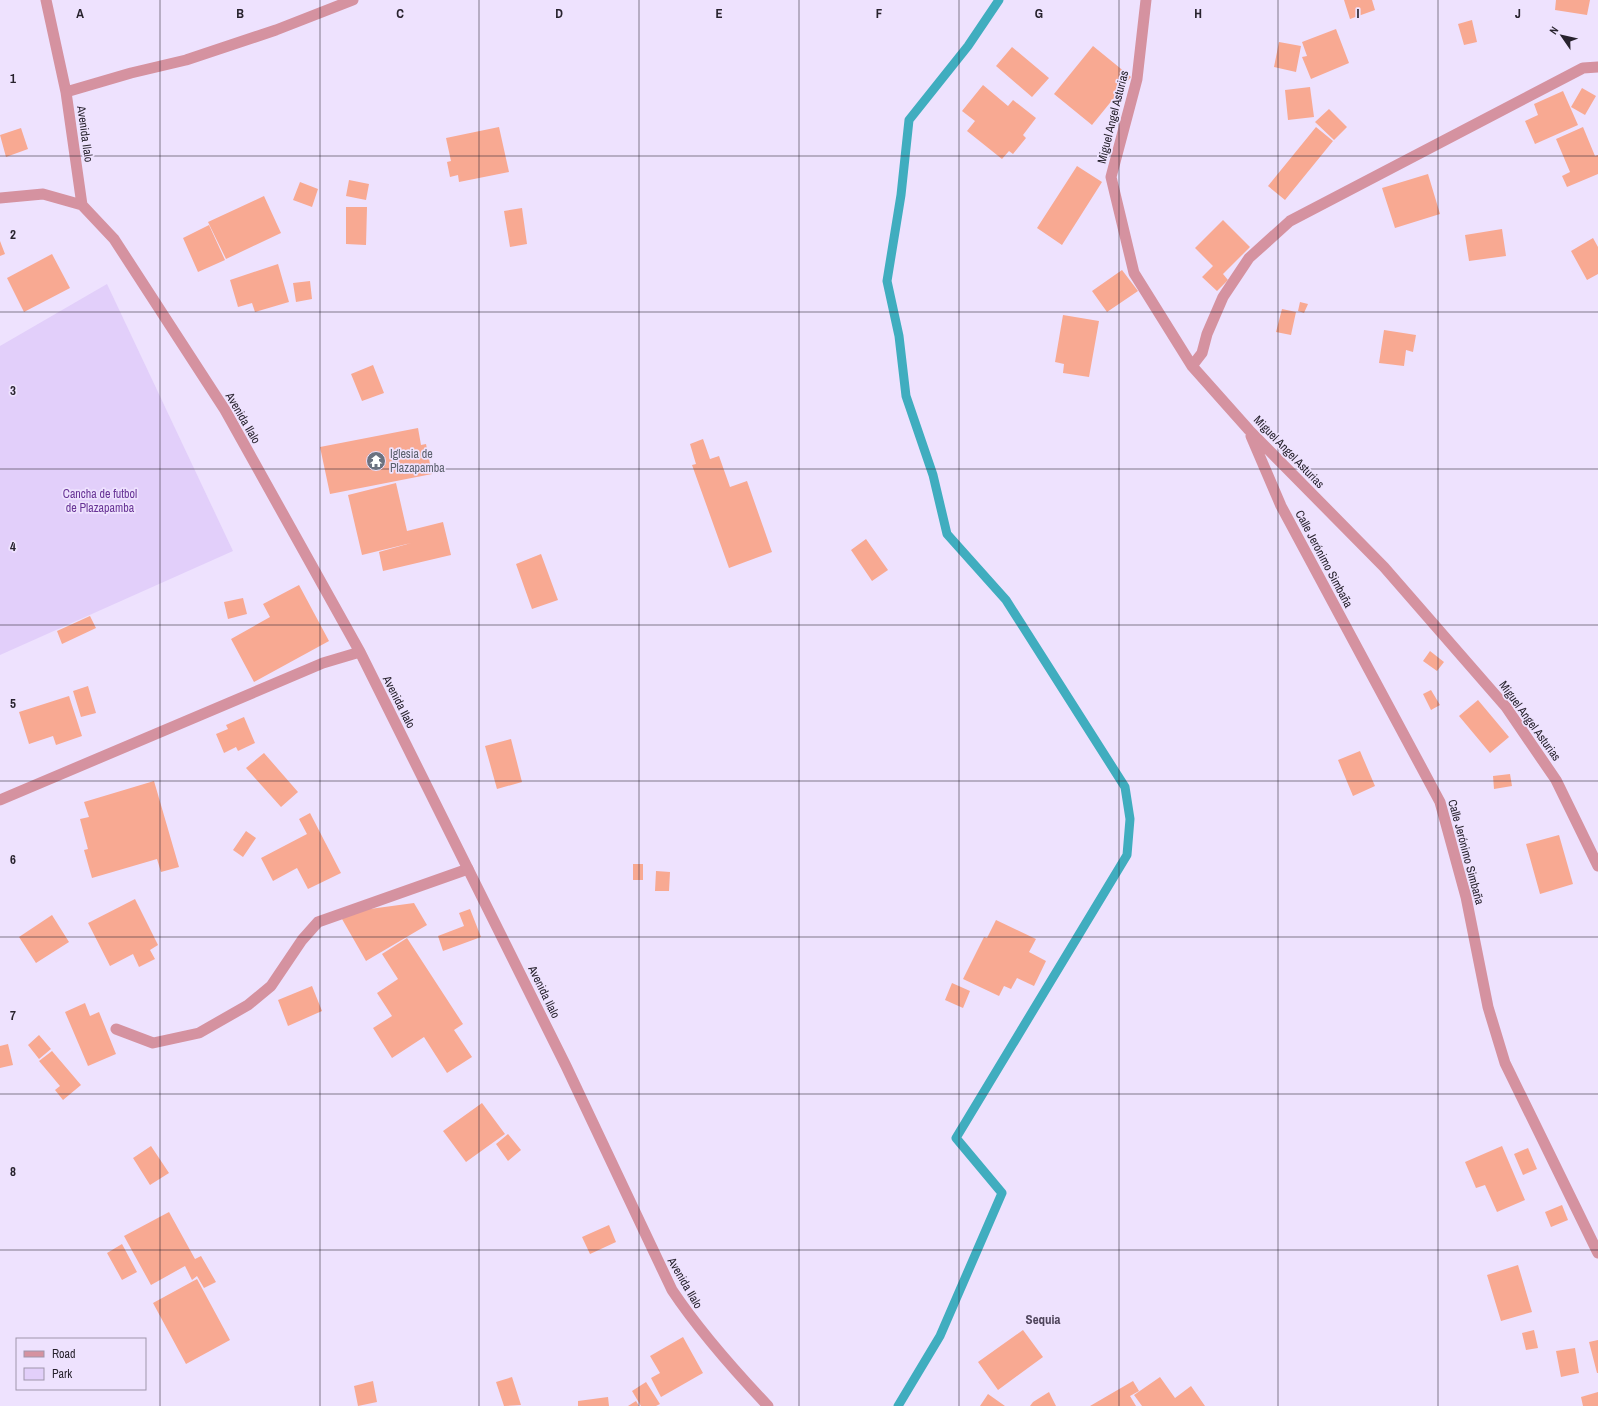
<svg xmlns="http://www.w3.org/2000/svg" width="1598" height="1406" font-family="'Archivo Narrow',sans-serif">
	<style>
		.green { fill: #e2cffa }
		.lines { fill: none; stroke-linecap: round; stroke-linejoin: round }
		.stream { stroke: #40adbf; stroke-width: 9 }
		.building { fill: #f8a992 }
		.service { stroke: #d592a0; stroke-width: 11 }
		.minor { stroke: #d592a0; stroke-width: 11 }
		.grid { fill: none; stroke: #28232e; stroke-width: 1; stroke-opacity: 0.55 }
		.labels { text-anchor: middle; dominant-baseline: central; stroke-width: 3.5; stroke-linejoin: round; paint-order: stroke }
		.street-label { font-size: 12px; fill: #28232e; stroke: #eee2fe }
		.worship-label { font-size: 12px; fill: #5b616d; stroke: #eee2fe; text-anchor: start }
		.park-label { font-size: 12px; fill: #683496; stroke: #eee2fe }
		.neighbourhood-label { font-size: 13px; font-weight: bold; fill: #4f455c; stroke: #eee2fe }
		.grid-label { font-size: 13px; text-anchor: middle; font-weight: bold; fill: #28232e; stroke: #eee2fe; stroke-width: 3.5; stroke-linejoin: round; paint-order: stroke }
	</style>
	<rect width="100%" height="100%" fill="#eee2fe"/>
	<path class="green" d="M 107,284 L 233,551 L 0,655 L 0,346 Z"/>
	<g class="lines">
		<path class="stream" d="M 898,1406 L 940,1336 L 1002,1193 L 956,1138 L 1127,855 L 1130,819 L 1125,787 L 1006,600 L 947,534 L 933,475 L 906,396 L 899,336 L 887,281 L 901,195 L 909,120 L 968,46 L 999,0"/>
	</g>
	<path class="building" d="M 1344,0 L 1372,0 L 1375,10 L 1350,19 Z
		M 1556,0 L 1590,0 L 1587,15 L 1555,10 Z
		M 1472,20 L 1477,42 L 1464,45 L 1458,24 Z
		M 1336,29 L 1349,63 L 1311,79 L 1302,57 L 1307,56 L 1302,42 Z
		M 1279,42 L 1301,46 L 1296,72 L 1274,67 Z
		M 1093,46 L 1131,77 L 1092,125 L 1054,94 Z
		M 1012,47 L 1049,78 L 1032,97 L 996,66 Z
		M 983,85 L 1008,106 L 1013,100 L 1036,118 L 1023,135 L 1026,138 L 1013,154 L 1009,151 L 1002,159 L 967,131 L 975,121 L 962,111 Z
		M 1310,87 L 1314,117 L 1288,120 L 1285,90 Z
		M 1582,88 L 1596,96 L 1585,115 L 1571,107 Z
		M 1563,91 L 1578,125 L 1535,144 L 1525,121 L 1538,115 L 1534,104 Z
		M 1329,109 L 1347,127 L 1334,140 L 1315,122 Z
		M 499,127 L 509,172 L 459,182 L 458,175 L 450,177 L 447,162 L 451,161 L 446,138 Z
		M 1316,127 L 1333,141 L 1285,200 L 1268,186 Z
		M 1583,127 L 1595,156 L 1598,155 L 1598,174 L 1567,187 L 1562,176 L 1570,172 L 1556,139 Z
		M 21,128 L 28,149 L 6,157 L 0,135 Z
		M 1077,166 L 1102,182 L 1062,245 L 1037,228 Z
		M 1428,174 L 1440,214 L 1395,228 L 1382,188 Z
		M 349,180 L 369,184 L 366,200 L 346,196 Z
		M 300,182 L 318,189 L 312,207 L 293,200 Z
		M 264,196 L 281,233 L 226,259 L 208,222 Z
		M 346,207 L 367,207 L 366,245 L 346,244 Z
		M 522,208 L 527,244 L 510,247 L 504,211 Z
		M 1223,220 L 1250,247 L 1223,274 L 1228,280 L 1217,291 L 1202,277 L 1213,266 L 1195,248 Z
		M 209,225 L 225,260 L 198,272 L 183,238 Z
		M 1502,229 L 1506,256 L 1469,261 L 1465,235 Z
		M 1593,238 L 1598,247 L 1598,274 L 1587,280 L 1571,251 Z
		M 0,241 L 5,254 L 0,256 Z
		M 52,254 L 70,288 L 24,312 L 7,278 Z
		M 278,264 L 289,302 L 255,312 L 252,303 L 238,307 L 230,280 Z
		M 1122,270 L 1138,291 L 1107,312 L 1092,291 Z
		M 310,281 L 312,299 L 296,302 L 293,283 Z
		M 1300,302 L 1308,304 L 1304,313 L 1298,311 Z
		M 1282,309 L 1296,312 L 1291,335 L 1276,332 Z
		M 1063,315 L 1099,321 L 1089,377 L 1063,373 L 1064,364 L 1055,362 Z
		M 1384,330 L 1416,335 L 1413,352 L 1406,350 L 1404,366 L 1379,363 Z
		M 373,365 L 384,393 L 362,401 L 351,374 Z
		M 418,428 L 421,445 L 426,444 L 432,474 L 330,494 L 320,447 Z
		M 703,439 L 710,459 L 719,456 L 730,487 L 747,481 L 772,552 L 729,568 L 692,465 L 696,464 L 690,444 Z
		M 396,483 L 407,531 L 443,522 L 451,555 L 383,571 L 379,552 L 411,543 L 362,555 L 348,495 Z
		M 866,539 L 888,570 L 872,581 L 851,550 Z
		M 541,554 L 558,600 L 532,609 L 516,564 Z
		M 299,585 L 329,641 L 254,682 L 231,639 L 270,617 L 263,604 Z
		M 243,598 L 247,614 L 228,619 L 224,602 Z
		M 90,616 L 96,628 L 62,644 L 57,631 Z
		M 1430,651 L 1444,662 L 1437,671 L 1423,661 Z
		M 88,686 L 96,713 L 81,717 L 73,691 Z
		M 1431,690 L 1440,705 L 1431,710 L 1423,694 Z
		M 69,696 L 82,736 L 56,745 L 53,736 L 29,744 L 19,712 Z
		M 1478,700 L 1509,737 L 1490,753 L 1459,716 Z
		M 244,717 L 255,743 L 238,751 L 236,747 L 224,753 L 216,734 L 228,729 L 226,725 Z
		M 511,739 L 522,782 L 497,789 L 485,746 Z
		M 1360,751 L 1375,786 L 1353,796 L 1338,760 Z
		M 264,753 L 298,792 L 281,807 L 246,768 Z
		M 1510,774 L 1512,786 L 1494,789 L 1493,776 Z
		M 154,781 L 179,867 L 161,872 L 157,859 L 92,878 L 84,850 L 88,849 L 80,819 L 89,817 L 84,802 Z
		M 310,813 L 341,873 L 308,889 L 297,868 L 273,881 L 261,858 L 307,834 L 299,819 Z
		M 246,831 L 256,838 L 243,857 L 233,850 Z
		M 1559,835 L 1573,884 L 1540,894 L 1526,844 Z
		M 633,864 L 643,864 L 643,880 L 633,880 Z
		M 656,871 L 670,872 L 669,891 L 655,891 Z
		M 135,899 L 158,945 L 150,950 L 155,959 L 139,967 L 133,954 L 110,966 L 88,923 Z
		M 414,903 L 427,925 L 366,961 L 342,919 L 355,911 Z
		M 470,909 L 481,937 L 443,951 L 438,936 L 464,926 L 459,913 Z
		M 52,915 L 69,942 L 36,963 L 19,937 Z
		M 996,920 L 1036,939 L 1029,952 L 1046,961 L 1034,986 L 1017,978 L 1011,989 L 1004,986 L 999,996 L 963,979 L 984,937 L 987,938 Z
		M 407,938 L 463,1024 L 454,1030 L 472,1057 L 447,1073 L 424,1037 L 392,1058 L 373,1028 L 392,1016 L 377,993 L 398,979 L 382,954 Z
		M 952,983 L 970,991 L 963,1008 L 945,1000 Z
		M 312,986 L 322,1011 L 288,1026 L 278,1000 Z
		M 85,1003 L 90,1016 L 99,1012 L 116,1054 L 88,1066 L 65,1012 Z
		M 39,1035 L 51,1049 L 39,1059 L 28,1045 Z
		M 8,1044 L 13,1065 L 0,1068 L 0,1046 Z
		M 52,1051 L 81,1085 L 63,1100 L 55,1090 L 60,1086 L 39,1061 Z
		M 482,1103 L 505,1134 L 466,1162 L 443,1131 Z
		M 508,1134 L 521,1150 L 508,1161 L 496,1144 Z
		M 151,1146 L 169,1173 L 150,1185 L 133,1158 Z
		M 1502,1146 L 1525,1200 L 1497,1212 L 1485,1185 L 1476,1188 L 1465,1162 Z
		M 1528,1148 L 1537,1169 L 1523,1175 L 1514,1154 Z
		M 1562,1205 L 1568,1220 L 1551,1227 L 1545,1212 Z
		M 169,1212 L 195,1259 L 201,1256 L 216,1282 L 204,1288 L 197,1276 L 192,1280 L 185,1266 L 151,1285 L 124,1236 Z
		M 609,1225 L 616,1242 L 590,1254 L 582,1237 Z
		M 122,1244 L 137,1272 L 122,1280 L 107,1253 Z
		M 1518,1265 L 1532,1312 L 1501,1321 L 1487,1275 Z
		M 197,1279 L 230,1340 L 186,1364 L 153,1303 Z
		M 1023,1330 L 1043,1357 L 998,1390 L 978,1362 Z
		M 1534,1330 L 1538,1348 L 1526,1350 L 1522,1333 Z
		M 683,1337 L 703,1373 L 661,1397 L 651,1378 L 660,1373 L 650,1356 Z
		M 1598,1340 L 1598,1373 L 1597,1373 L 1589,1342 Z
		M 1575,1348 L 1579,1373 L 1561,1377 L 1556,1351 Z
		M 512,1377 L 521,1405 L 504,1406 L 496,1382 Z
		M 1160,1377 L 1175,1398 L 1191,1386 L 1205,1406 L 1142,1406 L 1134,1395 Z
		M 373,1381 L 377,1402 L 358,1406 L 354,1386 Z
		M 1133,1381 L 1139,1391 L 1130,1396 L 1136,1406 L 1090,1406 Z
		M 646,1382 L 660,1404 L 656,1406 L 641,1406 L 632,1391 Z
		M 1049,1392 L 1056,1406 L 1030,1406 L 1033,1402 Z
		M 1598,1392 L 1598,1406 L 1583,1406 L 1581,1397 Z
		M 988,1394 L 1005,1406 L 980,1406 Z
		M 608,1397 L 609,1406 L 578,1406 L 578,1401 Z
		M 636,1401 L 639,1406 L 628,1406 Z"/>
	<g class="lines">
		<path class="service" d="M 116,1029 L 153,1043 L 199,1033 L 248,1005 L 271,986 L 302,940 L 318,922 L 468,869"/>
		<path class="minor" d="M 46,0 L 66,92 L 82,205 L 114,239 L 225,410 L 360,652 L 566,1066 L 672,1290 C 700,1332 733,1369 768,1406
			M 1146,0 L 1137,79 L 1111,177 L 1134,273 L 1192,366 L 1249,430 L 1384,567 L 1506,707 L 1556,780 L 1598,866
			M 66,92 L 131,73 L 186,60 L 276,30 L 353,0
			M 0,198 L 43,194 L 82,205
			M 1192,366 L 1202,353 L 1207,334 L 1223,297 L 1249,258 L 1290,221 L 1583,68 L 1598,67
			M 1251,436 L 1281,506 L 1440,802 L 1466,897 L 1488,1007 L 1505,1063 L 1598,1253
			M 0,800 L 323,663 L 360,652"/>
	</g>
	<path class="grid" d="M 160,0 L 160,1406M 320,0 L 320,1406M 479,0 L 479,1406M 639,0 L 639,1406M 799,0 L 799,1406M 959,0 L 959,1406M 1119,0 L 1119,1406M 1278,0 L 1278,1406M 1438,0 L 1438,1406M 0,156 L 1598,156M 0,312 L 1598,312M 0,469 L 1598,469M 0,625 L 1598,625M 0,781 L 1598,781M 0,937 L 1598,937M 0,1094 L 1598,1094M 0,1250 L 1598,1250"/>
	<defs>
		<symbol id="temple-disc" viewBox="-11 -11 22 22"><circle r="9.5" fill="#6b7280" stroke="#eee2fe"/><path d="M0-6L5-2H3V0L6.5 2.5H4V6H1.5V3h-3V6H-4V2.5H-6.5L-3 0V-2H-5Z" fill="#fff"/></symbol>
	</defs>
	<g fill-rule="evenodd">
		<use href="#temple-disc" x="365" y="450" width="22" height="22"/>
	</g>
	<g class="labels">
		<g class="street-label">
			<text transform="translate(1113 117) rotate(-76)">Miguel Angel Asturias</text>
			<text transform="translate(85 134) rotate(82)">Avenida Ilalo</text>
			<text transform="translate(243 418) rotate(60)">Avenida Ilalo</text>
			<text transform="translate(1289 452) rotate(46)">Miguel Angel Asturias</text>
			<text transform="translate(1324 559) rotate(62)">Calle Jerónimo Simbaña</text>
			<text transform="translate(399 702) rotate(63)">Avenida Ilalo</text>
			<text transform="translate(1530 721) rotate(54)">Miguel Angel Asturias</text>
			<text transform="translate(1466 852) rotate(75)">Calle Jerónimo Simbaña</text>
			<text transform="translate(544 992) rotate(64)">Avenida Ilalo</text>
			<text transform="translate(685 1283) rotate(60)">Avenida Ilalo</text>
		</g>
		<g class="worship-label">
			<text x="390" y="454">Iglesia de<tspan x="390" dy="14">Plazapamba</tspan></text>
		</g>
		<g class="park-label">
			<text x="100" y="494">Cancha de futbol<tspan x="100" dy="14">de Plazapamba</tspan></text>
		</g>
		<g class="neighbourhood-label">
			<text x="1043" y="1319">Sequia</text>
		</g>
	</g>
	<g class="grid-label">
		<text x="80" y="18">A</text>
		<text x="240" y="18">B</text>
		<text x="400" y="18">C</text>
		<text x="559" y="18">D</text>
		<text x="719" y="18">E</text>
		<text x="879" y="18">F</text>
		<text x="1039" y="18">G</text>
		<text x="1198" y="18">H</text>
		<text x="1358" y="18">I</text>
		<text x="1518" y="18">J</text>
		<text x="13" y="83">1</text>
		<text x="13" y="239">2</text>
		<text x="13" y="395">3</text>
		<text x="13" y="551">4</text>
		<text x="13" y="708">5</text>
		<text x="13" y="864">6</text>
		<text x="13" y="1020">7</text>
		<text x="13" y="1176">8</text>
	</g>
	<rect x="16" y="1338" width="130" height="52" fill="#eee2fe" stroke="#9f96ab"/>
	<rect x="24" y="1351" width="20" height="6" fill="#d592a0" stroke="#9f96ab"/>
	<text x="52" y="1358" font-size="12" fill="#28232e">Road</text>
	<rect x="24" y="1368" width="20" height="12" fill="#e2cffa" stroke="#9f96ab"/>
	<text x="52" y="1378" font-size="12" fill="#28232e">Park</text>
	<g transform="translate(1562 36) rotate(304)" stroke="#eee2fe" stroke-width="3" paint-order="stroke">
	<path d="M0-3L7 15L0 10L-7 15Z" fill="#28232e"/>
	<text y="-6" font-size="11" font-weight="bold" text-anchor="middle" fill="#28232e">N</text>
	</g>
</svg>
